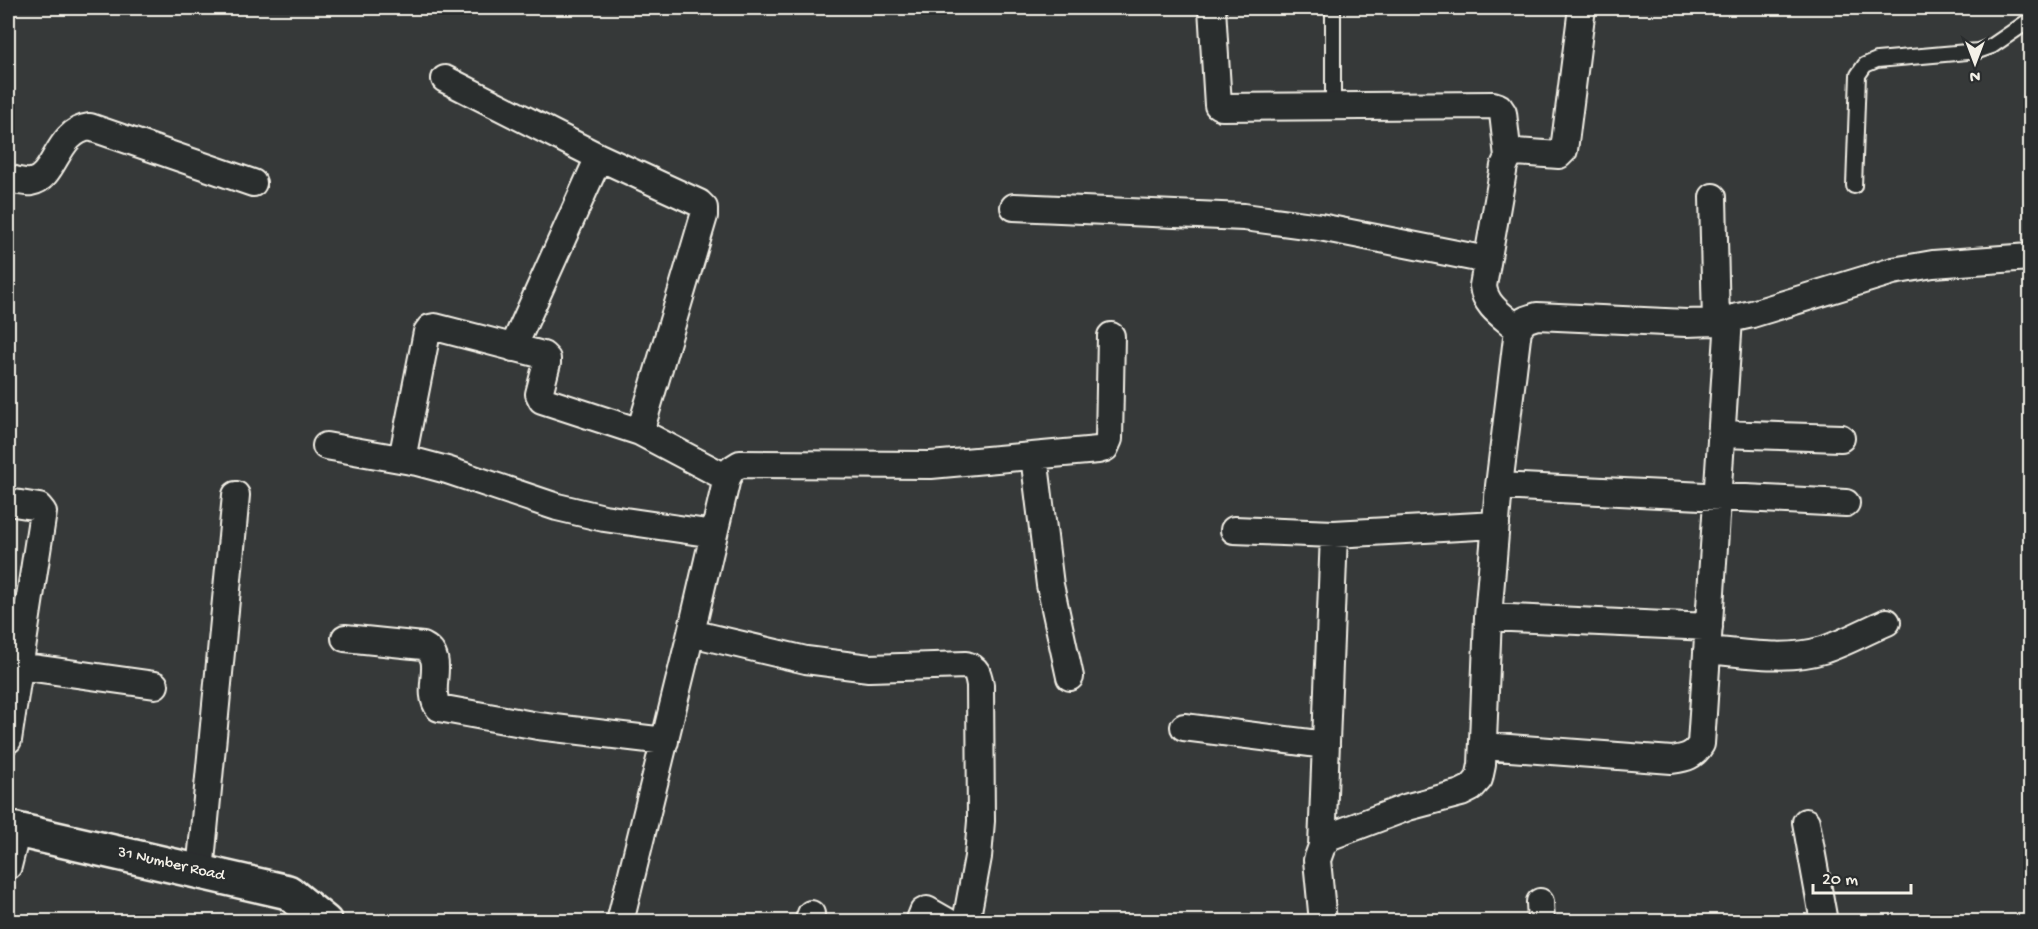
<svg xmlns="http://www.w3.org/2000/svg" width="2038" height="929" font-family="'Gochi Hand',sans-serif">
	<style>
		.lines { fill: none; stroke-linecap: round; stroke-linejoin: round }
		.lane-casing { stroke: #f4f1e8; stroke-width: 18 }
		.street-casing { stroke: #f4f1e8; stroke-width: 30 }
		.secondary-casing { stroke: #f4f1e8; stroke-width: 38 }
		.lane { stroke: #2a2d2e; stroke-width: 14 }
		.street { stroke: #2a2d2e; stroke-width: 26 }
		.secondary { stroke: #2a2d2e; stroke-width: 33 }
		.labels { text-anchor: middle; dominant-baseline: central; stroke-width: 5; stroke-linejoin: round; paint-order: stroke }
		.street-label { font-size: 16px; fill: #f4f1e8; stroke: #2a2d2e }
	</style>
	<rect width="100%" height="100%" fill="#363939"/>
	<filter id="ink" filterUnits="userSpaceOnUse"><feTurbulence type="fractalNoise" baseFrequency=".0167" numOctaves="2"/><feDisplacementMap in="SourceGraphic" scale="12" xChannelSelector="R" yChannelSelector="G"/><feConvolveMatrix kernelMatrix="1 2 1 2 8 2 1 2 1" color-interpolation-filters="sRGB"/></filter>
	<g filter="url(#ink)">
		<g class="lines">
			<defs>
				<path id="lane" d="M 1333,106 L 1333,8
					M 1854,186 L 1858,75 L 1865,65 L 1877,60 L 1978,51 L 1992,46 L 2030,20"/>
				<path id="street" d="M 1212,8 L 1218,105 L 1222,107 L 1493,105 L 1499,107 L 1503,113 L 1508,157
					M 445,79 L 599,157 L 699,203 L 704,208 L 704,216 L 640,432
					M 8,178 C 15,180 23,183 31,182 C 56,178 56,131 90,127 L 253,183
					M 1713,197 L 1716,322
					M 1014,207 L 1244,217 L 1320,227 L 1487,260
					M 1518,329 C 1503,316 1485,306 1483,286 L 1504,166 L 1508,157 L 1516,152 L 1559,155 L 1564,150 L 1582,8
					M 513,348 L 599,157
					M 1722,434 L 1841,438
					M 326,446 L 417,462 L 447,470 L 557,507 L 604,518 L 714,534
					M 1034,456 L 1050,585 L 1070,677
					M 402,459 L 427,332 L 430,328 L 435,327 L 543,355 L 547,359 L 547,363 L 539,394 L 542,400 L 640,432 L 727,478
					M 1499,486 L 1846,503
					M 8,502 L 39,507 L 43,512 L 8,740
					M 1234,530 L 1334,534 L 1496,525
					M 1488,617 L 1709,627
					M 691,633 L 806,660 L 869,668 L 966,665 C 977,668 978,674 980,685 L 981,821 L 978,857 L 966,922
					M 345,638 L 423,646 C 448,658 424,690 439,708 L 538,726 L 665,741
					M 1707,650 C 1745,653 1787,661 1823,650 C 1845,643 1866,631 1887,622
					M 19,666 L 155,685
					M 1184,727 L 1326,745
					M 1483,746 L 1672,760 C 1686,758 1694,756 1701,744 L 1729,319
					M 1806,822 L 1824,922
					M 1322,846 L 1334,534
					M 8,866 L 17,830
					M 200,872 L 236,495
					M 1540,902 L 1541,922
					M 620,922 L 691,633 L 727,478 L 732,469 L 740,464 L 931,465 L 1098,450 L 1105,448 L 1109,439 L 1111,336
					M 808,922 L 811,914
					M 919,922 L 923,912 L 927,910 L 948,922
					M 1323,922 L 1317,860 L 1322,846 L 1331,836 L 1408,807 L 1461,793 L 1471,788 L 1479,779 L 1482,765 L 1488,617 L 1499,486 L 1518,329 L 1525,320 L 1537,316 L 1686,323 L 1716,322 L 1752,314 L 1893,271 L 1933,264 L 2030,257"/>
				<path id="secondary" d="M 8,828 L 288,892 L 325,922"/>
			</defs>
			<use href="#lane" class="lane-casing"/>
			<use href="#street" class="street-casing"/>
			<use href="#secondary" class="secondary-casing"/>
			<use href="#lane" class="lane"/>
			<use href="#street" class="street"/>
			<use href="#secondary" class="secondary"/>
		</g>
	</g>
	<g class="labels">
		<g class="street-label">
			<text transform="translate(171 865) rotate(13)">31 Number Road</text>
		</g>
	</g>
	<rect width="2038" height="929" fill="none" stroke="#2a2d2e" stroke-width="30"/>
	<rect x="15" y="15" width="2008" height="899" fill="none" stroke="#f4f1e8" stroke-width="2" filter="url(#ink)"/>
	<g transform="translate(1975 63) rotate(180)" stroke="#2a2d2e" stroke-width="4.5" paint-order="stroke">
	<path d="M0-4.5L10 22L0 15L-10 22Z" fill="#f4f1e8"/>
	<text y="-9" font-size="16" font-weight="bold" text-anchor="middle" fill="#f4f1e8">N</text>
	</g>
	<path d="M1813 884v9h98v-9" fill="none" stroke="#f4f1e8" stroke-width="3"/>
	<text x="1822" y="884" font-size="18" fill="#f4f1e8" stroke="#2a2d2e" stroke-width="4.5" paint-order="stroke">20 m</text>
</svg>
